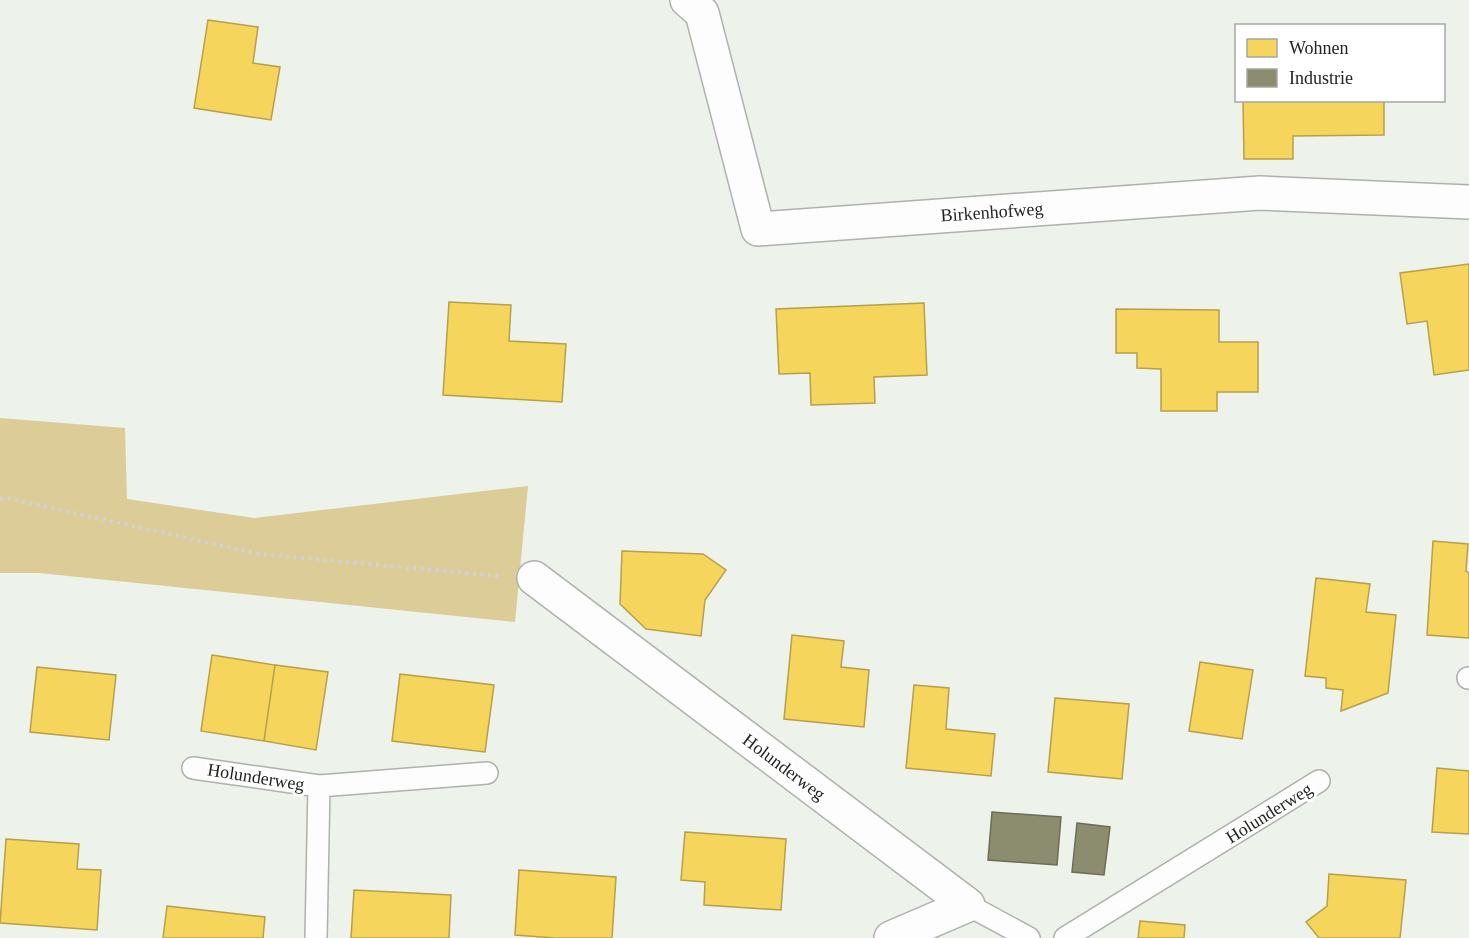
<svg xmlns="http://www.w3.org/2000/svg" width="1469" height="938" font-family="Georgia,serif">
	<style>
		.forest { fill: #dccc97 }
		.homes { fill: #f6d55c; stroke: #b6a04a; stroke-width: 1.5 }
		.industry { fill: #8c8c6e; stroke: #6c6d56; stroke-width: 1.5 }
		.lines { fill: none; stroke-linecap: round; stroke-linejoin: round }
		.service-casing { stroke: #aeb1ac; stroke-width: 24 }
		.minor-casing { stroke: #aeb1ac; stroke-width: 36 }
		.path { stroke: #d1d3d1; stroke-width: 4; stroke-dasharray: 3 4.5; stroke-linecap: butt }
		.service { stroke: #fcfdfc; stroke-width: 21 }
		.minor { stroke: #fcfdfc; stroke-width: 33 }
		.labels { text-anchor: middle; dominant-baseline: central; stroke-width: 6; stroke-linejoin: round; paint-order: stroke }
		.street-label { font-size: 18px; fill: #21241f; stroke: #fff }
	</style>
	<rect width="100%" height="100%" fill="#edf2eb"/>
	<path class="forest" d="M 0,418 L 125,428 L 127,499 L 254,518 L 528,486 L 515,622 L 39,573 L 0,573 Z"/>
	<path class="homes" d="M 208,20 L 258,27 L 253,63 L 280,67 L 271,120 L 194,108 Z
		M 1243,100 L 1384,100 L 1384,135 L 1293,136 L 1293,159 L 1244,159 Z
		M 1469,264 L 1469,370 L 1434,375 L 1427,321 L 1407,324 L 1400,273 Z
		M 449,302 L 511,305 L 509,341 L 566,344 L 562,402 L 443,395 Z
		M 924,303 L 927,375 L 874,377 L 875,403 L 811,405 L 810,373 L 779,374 L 776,309 Z
		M 1116,309 L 1219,310 L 1219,342 L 1258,342 L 1258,392 L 1217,392 L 1217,411 L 1161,411 L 1161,369 L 1137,368 L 1137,353 L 1116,353 Z
		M 1433,541 L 1468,544 L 1466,571 L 1469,573 L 1469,638 L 1427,635 Z
		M 622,551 L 703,554 L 726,570 L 705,600 L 701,636 L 646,629 L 620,604 Z
		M 1316,578 L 1370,584 L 1366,612 L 1396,615 L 1388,693 L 1341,711 L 1343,690 L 1326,688 L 1326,678 L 1305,676 Z
		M 792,635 L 844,641 L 841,667 L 869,670 L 864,727 L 784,719 Z
		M 212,655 L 275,665 L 264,741 L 201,731 Z
		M 1200,662 L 1253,670 L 1242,739 L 1189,731 Z
		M 275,665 L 328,672 L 316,750 L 264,741 Z
		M 37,667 L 116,675 L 109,740 L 30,732 Z
		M 400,674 L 494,685 L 485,752 L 392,741 Z
		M 914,685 L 949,688 L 946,729 L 995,734 L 991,776 L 906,768 Z
		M 1055,698 L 1129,704 L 1122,779 L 1048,772 Z
		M 1437,768 L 1469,771 L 1469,834 L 1432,832 Z
		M 685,832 L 786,839 L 781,910 L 704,905 L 705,882 L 681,880 Z
		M 6,839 L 79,844 L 77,869 L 101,870 L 97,930 L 0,923 Z
		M 519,870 L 616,877 L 612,938 L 555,938 L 515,935 Z
		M 1329,874 L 1406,880 L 1400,938 L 1319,938 L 1306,922 L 1327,906 Z
		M 354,890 L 451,895 L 449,938 L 351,938 Z
		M 167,906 L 265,917 L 263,938 L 163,938 Z
		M 1140,921 L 1185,925 L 1184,938 L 1138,938 Z"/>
	<path class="industry" d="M 992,812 L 1061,817 L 1057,865 L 988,860 Z
		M 1077,823 L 1110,827 L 1104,875 L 1072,872 Z"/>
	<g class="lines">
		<defs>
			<path id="service" d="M 1468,678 L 1469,678
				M 193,768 L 319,786 L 316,938
				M 319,786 L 487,773
				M 968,905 L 1029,938
				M 1065,938 L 1319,781"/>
			<path id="minor" d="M 687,0 L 702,13 L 758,229 L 1260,193 L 1469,202
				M 534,578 L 968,905 L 891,938"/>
		</defs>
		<use href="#service" class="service-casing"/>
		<use href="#minor" class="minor-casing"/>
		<path class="path" d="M 0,499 L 7,498 L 259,554 L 499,576"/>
		<use href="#service" class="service"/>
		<use href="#minor" class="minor"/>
	</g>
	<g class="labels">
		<g class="street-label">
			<text transform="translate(992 212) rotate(-4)">Birkenhofweg</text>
			<text transform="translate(784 767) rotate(37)">Holunderweg</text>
			<text transform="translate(256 777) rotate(9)">Holunderweg</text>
			<text transform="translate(1269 813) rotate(-32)">Holunderweg</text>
		</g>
	</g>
	<rect x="1235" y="24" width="210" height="78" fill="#ffffff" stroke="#a6a7a5" stroke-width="1.5"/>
	<rect x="1247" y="39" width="30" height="18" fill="#f6d55c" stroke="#a6a7a5" stroke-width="1.5"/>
	<text x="1289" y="54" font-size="18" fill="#21241f">Wohnen</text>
	<rect x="1247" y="69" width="30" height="18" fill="#8c8c6e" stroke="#a6a7a5" stroke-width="1.5"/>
	<text x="1289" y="84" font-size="18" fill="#21241f">Industrie</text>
</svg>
